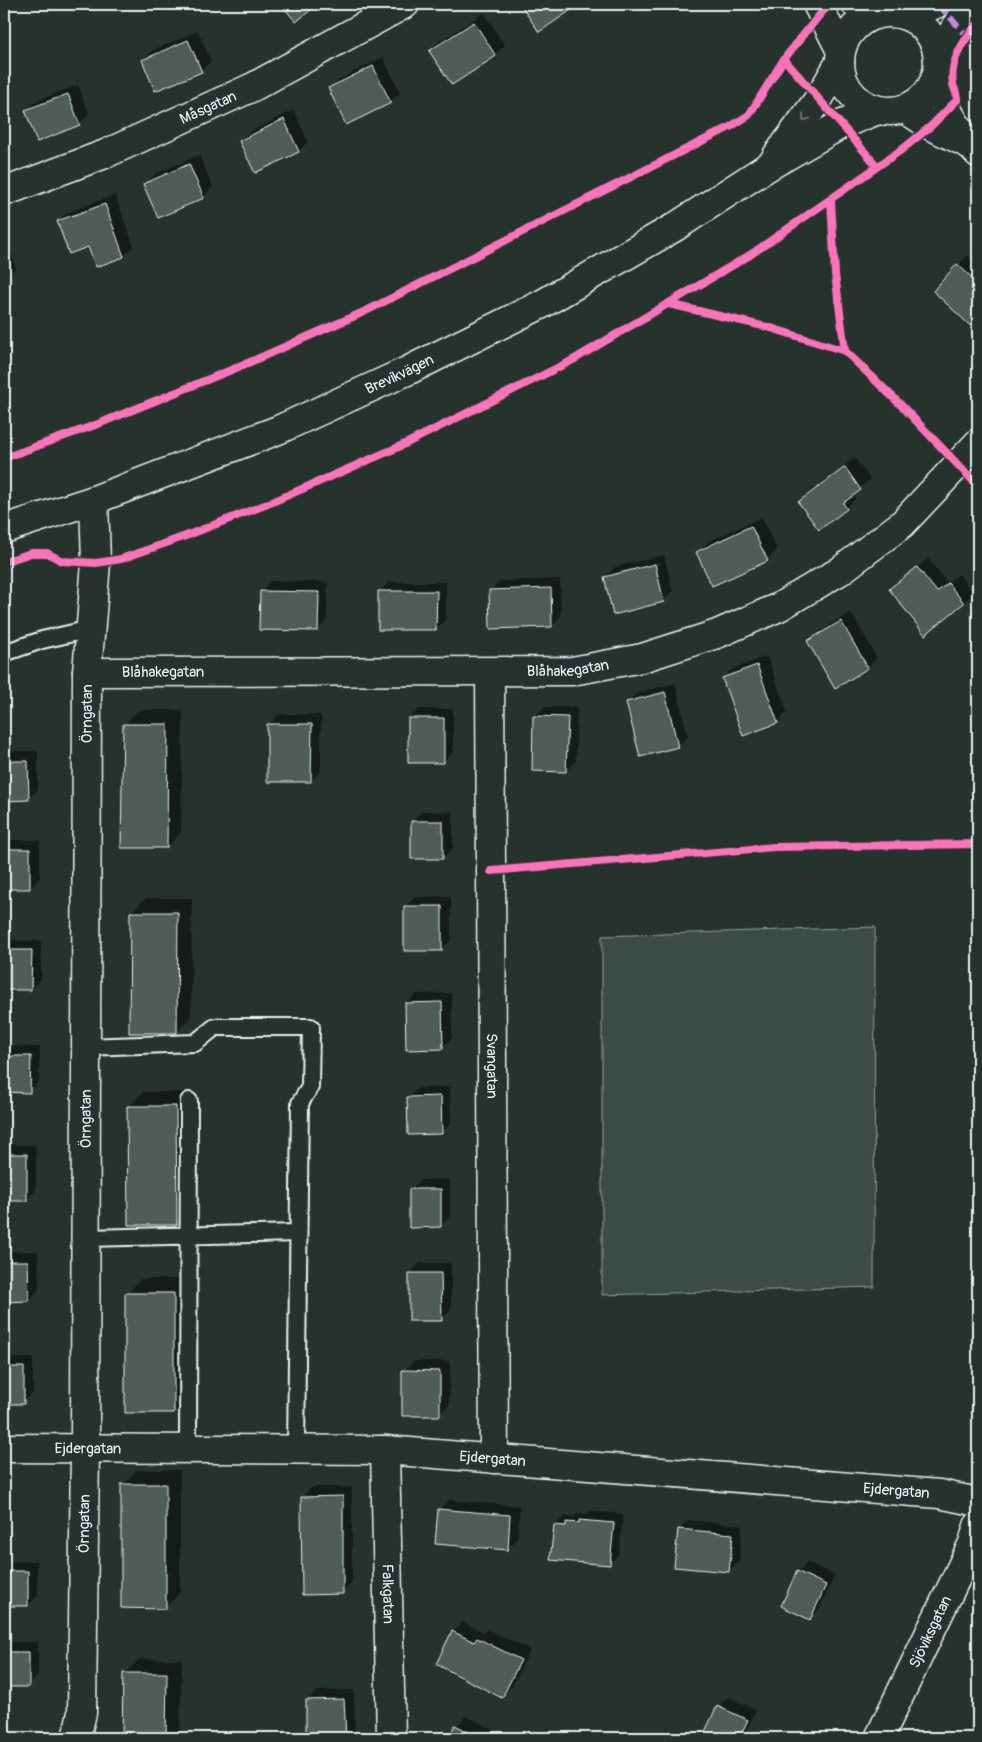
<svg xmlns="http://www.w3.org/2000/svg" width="982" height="1742" font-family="Pangolin,sans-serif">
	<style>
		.green { fill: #3e4b47; stroke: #939ea0 }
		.shadow { fill: #0007; fill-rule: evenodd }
		.building { fill: #505c59; stroke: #e8f1f8 }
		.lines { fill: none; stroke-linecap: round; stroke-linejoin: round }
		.lane-casing { stroke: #e8f1f8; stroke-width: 20 }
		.street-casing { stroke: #e8f1f8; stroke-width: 31 }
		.secondary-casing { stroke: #e8f1f8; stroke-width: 31 }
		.lane { stroke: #26332d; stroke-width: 16 }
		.street { stroke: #26332d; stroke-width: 28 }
		.secondary { stroke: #26332d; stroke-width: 28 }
		.quiet { stroke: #c787e3; stroke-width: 6; stroke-dasharray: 12 6; stroke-linecap: butt }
		.cycleway-casing { stroke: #26332d; stroke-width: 11 }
		.cycleway { stroke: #fb73b8; stroke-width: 8 }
		.oneway { stroke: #6a7674 }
		.labels { text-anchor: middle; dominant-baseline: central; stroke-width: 4.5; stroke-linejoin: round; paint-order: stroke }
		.street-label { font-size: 15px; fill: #e8f1f8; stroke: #26332d }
	</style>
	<rect width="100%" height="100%" fill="#26332d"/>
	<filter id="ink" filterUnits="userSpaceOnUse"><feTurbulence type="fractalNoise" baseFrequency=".02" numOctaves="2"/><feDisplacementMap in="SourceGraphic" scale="10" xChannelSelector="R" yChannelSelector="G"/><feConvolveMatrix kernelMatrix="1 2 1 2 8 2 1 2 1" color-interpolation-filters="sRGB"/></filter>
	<g filter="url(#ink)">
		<path class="green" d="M 875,927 L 874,1287 L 602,1295 L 602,936 Z"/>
		<path class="shadow" d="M 522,4 L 579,4 L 539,30 Z
			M 484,13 L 505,45 L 495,55 L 452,84 L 431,51 L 440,41 Z
			M 198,31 L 211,61 L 201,71 L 143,60 L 153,50 Z
			M 383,57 L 400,92 L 390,102 L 330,89 L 340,79 Z
			M 78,85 L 89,114 L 79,124 L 26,110 L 36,101 Z
			M 294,110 L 308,141 L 299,151 L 256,172 L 241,141 L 251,131 Z
			M 199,155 L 213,187 L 203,197 L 145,184 L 155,174 Z
			M 115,195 L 134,246 L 124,255 L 97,266 L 89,246 L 58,222 L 68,212 Z
			M 4,233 L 16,268 L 4,278 Z
			M 968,255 L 978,264 L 978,331 L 935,291 Z
			M 855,458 L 870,479 L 853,494 L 856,498 L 846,508 L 819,529 L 799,502 L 809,492 Z
			M 762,517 L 777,550 L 767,560 L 698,552 L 708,542 Z
			M 664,555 L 673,591 L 663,601 L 605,577 L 615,567 ZM 660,562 L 661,564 L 615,575 L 615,573 Z
			M 928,559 L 947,583 L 959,574 L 973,593 L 964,603 L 925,633 L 890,590 L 900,580 Z
			M 560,579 L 561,616 L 552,626 L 490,591 L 500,581 Z
			M 271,581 L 328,582 L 327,620 L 318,630 L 261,591 Z
			M 389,582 L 446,582 L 446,619 L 436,629 L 379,592 Z
			M 851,612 L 877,658 L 868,667 L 809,641 L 819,632 Z
			M 767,656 L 787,712 L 778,722 L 744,734 L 723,679 L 733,669 Z
			M 675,683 L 688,736 L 678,746 L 627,702 L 637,693 Z
			M 544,707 L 577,707 L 576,761 L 566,771 L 534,717 Z
			M 419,709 L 453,709 L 453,752 L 443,762 L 409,719 Z
			M 139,710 L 183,710 L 181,832 L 167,847 L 124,724 Z
			M 279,714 L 321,715 L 321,771 L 311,781 L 269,724 Z
			M 4,751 L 38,751 L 38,789 L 28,799 L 4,799 Z
			M 422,811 L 453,812 L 453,848 L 443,858 L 412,821 Z
			M 6,840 L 40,840 L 40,878 L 30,888 L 4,888 L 4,843 Z
			M 451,896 L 451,940 L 442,949 L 405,906 L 415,897 Z
			M 146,898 L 192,898 L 191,1017 L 176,1032 L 131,912 Z
			M 6,940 L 41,941 L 41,979 L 31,989 L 4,989 L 4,943 Z
			M 452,993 L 452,1038 L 442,1048 L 406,1004 L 416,994 Z
			M 6,1046 L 40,1047 L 39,1082 L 30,1091 L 4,1091 L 4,1048 Z
			M 450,1087 L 451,1123 L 441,1133 L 408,1098 L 418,1088 Z
			M 143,1092 L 190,1092 L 191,1209 L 176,1224 L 128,1107 Z
			M 4,1144 L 36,1145 L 36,1190 L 26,1200 L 4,1200 Z
			M 450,1179 L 450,1216 L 440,1226 L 410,1190 L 420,1180 Z
			M 38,1251 L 39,1290 L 29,1300 L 4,1300 L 4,1252 Z
			M 420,1263 L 451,1263 L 451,1310 L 441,1320 L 410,1273 Z
			M 141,1279 L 188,1279 L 188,1397 L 174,1412 L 127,1294 Z
			M 4,1358 L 33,1358 L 33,1393 L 23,1402 L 4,1403 Z
			M 414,1361 L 450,1361 L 449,1405 L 439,1414 L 404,1371 Z
			M 137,1470 L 180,1470 L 180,1593 L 165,1607 L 123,1485 Z
			M 4,1478 L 11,1478 L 11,1521 L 4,1529 Z
			M 312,1487 L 352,1487 L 352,1583 L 342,1593 L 302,1497 Z
			M 449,1500 L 520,1506 L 517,1539 L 507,1549 L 439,1510 Z
			M 590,1511 L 623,1514 L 619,1554 L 609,1564 L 555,1526 L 565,1516 L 574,1517 L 577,1513 L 587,1514 Z
			M 689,1520 L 742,1525 L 739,1561 L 729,1571 L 679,1530 Z
			M 37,1561 L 38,1595 L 28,1605 L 4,1605 L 4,1562 Z
			M 807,1562 L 835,1575 L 820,1608 L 810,1618 L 798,1572 Z
			M 463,1622 L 484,1632 L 487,1629 L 530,1650 L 512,1686 L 502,1696 L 453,1632 Z
			M 4,1642 L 38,1642 L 38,1676 L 28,1686 L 4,1686 Z
			M 139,1659 L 182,1659 L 180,1738 L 123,1738 L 125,1674 Z
			M 354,1690 L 355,1738 L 308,1738 L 307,1701 L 317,1691 Z
			M 728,1697 L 756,1710 L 743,1738 L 703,1738 L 718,1706 Z
			M 466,1716 L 510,1738 L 450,1738 L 456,1726 Z
			M 4,1719 L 10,1719 L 10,1738 L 4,1738 Z"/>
		<path class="building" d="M 281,4 L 318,4 L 296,22 Z
			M 520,4 L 580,4 L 539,32 Z
			M 474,22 L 496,56 L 452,85 L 429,51 Z
			M 188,40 L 202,72 L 155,91 L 142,60 Z
			M 373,66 L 391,103 L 346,125 L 328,88 Z
			M 68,94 L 80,125 L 37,142 L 25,110 Z
			M 284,119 L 299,152 L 255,173 L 239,141 Z
			M 189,164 L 204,198 L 158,218 L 143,184 Z
			M 105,204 L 124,257 L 96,267 L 88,247 L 69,254 L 57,221 Z
			M 957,264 L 978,283 L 978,333 L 933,291 Z
			M 845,467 L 861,490 L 843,503 L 847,509 L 819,530 L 798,502 Z
			M 751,526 L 768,561 L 712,586 L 696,552 Z
			M 655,564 L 664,602 L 613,615 L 604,577 Z
			M 917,567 L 937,592 L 948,583 L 964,603 L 925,635 L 889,589 Z
			M 551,588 L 552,627 L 490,629 L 489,590 Z
			M 260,591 L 319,592 L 318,631 L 259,630 Z
			M 378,591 L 437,591 L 436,630 L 378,630 Z
			M 841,621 L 868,668 L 835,689 L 807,641 Z
			M 757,665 L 778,723 L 743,736 L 722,678 Z
			M 665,692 L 678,747 L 640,757 L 626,702 Z
			M 533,716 L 568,717 L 566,772 L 532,771 Z
			M 408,718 L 444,718 L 444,763 L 408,763 Z
			M 123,724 L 168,724 L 167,848 L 121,848 Z
			M 267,724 L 312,724 L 311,782 L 267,782 Z
			M 4,761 L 28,761 L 29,800 L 4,801 Z
			M 411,821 L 443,821 L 443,859 L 411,859 Z
			M 4,849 L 30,849 L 30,889 L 4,889 Z
			M 404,906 L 442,906 L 442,951 L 404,951 Z
			M 130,912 L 178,912 L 177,1033 L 129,1033 Z
			M 4,950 L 32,950 L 31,990 L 4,990 Z
			M 442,1002 L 443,1049 L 406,1050 L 405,1003 Z
			M 4,1056 L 31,1056 L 30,1093 L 4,1092 Z
			M 441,1096 L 442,1134 L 408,1135 L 407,1097 Z
			M 127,1106 L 176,1106 L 177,1225 L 128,1225 Z
			M 4,1154 L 27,1154 L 27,1201 L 4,1201 Z
			M 409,1189 L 441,1189 L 441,1227 L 409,1228 Z
			M 4,1261 L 28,1261 L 29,1301 L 4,1302 Z
			M 409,1273 L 441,1273 L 442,1321 L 409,1321 Z
			M 125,1293 L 174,1293 L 174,1413 L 125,1413 Z
			M 4,1367 L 24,1367 L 24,1404 L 4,1404 Z
			M 402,1370 L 440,1371 L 440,1416 L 402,1416 Z
			M 121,1484 L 166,1484 L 166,1609 L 121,1608 Z
			M 343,1496 L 343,1594 L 302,1595 L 301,1497 Z
			M 438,1509 L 510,1515 L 508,1550 L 435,1544 Z
			M 579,1520 L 614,1523 L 610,1565 L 550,1560 L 554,1525 L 566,1526 L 566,1522 L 579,1523 Z
			M 678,1529 L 733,1534 L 729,1572 L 674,1567 Z
			M 4,1571 L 28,1571 L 28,1606 L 4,1606 Z
			M 797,1571 L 826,1585 L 810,1620 L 781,1606 Z
			M 452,1631 L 474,1642 L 477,1638 L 521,1660 L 502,1698 L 436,1664 Z
			M 4,1652 L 29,1652 L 29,1687 L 4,1687 Z
			M 123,1673 L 167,1673 L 166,1738 L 122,1738 Z
			M 344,1699 L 346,1738 L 306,1738 L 306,1700 Z
			M 717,1706 L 748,1720 L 739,1738 L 702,1738 Z
			M 455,1725 L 481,1738 L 448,1738 Z"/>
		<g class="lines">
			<defs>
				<path id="lane" d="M 4,653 L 42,640 L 91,629
					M 86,1047 L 195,1043 L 215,1027 L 311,1027 L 310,1087 L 300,1103 L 296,1449
					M 86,1238 L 298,1233
					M 188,1448 L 189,1101"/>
				<g id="street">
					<path d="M 817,4 L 841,51"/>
					<path d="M 856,4 L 878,14"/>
					<path d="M 934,83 C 946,108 958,133 978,153"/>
					<path d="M 905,109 L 931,126 L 969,144"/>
					<path id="s1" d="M 4,192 L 105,154 L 253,87 L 405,4"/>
					<path id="s2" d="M 87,672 L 572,671 L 642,658 L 717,634 L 779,607 L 840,571 L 902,524 L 978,443"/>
					<path id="s3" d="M 490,672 L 494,1459"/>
					<path id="s4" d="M 4,1448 L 385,1450 L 939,1494 L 978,1502"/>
					<path id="s5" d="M 385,1450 L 391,1738"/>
					<path id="s6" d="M 76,1738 L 82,1713 L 85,1448 L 87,672 L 96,563 L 94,500"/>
					<path id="s7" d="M 879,1738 L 973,1543 L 978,1526"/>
				</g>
				<g id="secondary">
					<circle cx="889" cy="62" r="49"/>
					<path d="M 907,16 L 936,4"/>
					<path d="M 938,58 L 969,4"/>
					<path d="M 776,157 L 818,100 L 840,62"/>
					<path id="s8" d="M 4,529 L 94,500 L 278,430 L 407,371 L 542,304 L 675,227 L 769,166 L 828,132 L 840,125 L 878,110"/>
				</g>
			</defs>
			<use href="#lane" class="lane-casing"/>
			<use href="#street" class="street-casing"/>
			<use href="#secondary" class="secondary-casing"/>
			<use href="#lane" class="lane"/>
			<use href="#street" class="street"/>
			<use href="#secondary" class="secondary"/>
			<path class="quiet" d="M 938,4 L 967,36"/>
			<defs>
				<path id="cycleway" d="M 784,59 L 877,166
					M 831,200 L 835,274 L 845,351
					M 669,304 L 771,328 L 845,351 L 901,405 L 978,486
					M 4,458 L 98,424 L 241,366 L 366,311 L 730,127 L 749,115 L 784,59 L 822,12 L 831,4
					M 4,562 L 31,553 L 47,553 L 62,561 L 96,563 L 121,559 L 183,537 L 270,503 L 403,445 L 573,360 L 750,255 L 904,148 L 931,126 L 958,99 C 957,94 954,89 953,84 C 949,62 964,39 978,24
					M 491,871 L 775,847 L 978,844"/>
			</defs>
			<use href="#cycleway" class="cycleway-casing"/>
			<use href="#cycleway" class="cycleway"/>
		</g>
		<defs><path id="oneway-chevron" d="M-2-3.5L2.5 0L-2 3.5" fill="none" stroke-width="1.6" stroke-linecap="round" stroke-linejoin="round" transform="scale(1.25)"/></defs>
		<use class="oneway" href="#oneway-chevron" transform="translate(805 118) rotate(127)"/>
	</g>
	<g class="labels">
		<g class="street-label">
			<text stroke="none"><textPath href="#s1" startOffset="221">Måsgatan</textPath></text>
			<text stroke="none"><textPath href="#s8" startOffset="425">Brevikvägen</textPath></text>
			<text stroke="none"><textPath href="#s2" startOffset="481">Blåhakegatan</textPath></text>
			<text stroke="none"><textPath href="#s2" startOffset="76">Blåhakegatan</textPath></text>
			<text stroke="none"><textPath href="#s6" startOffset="1025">Örngatan</textPath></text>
			<text stroke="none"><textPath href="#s3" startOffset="394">Svangatan</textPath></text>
			<text stroke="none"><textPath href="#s6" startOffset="620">Örngatan</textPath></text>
			<text stroke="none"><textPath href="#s4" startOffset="84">Ejdergatan</textPath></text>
			<text stroke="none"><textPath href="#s4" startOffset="489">Ejdergatan</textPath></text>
			<text stroke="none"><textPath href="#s4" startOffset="894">Ejdergatan</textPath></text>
			<text stroke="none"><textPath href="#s6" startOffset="215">Örngatan</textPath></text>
			<text stroke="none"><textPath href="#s5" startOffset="144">Falkgatan</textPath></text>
			<text stroke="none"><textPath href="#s7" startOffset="118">Sjöviksgatan</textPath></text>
		</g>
	</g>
	<rect width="982" height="1742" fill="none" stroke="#26332d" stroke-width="20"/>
	<rect x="10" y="10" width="962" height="1722" fill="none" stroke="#e8f1f8" stroke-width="2" filter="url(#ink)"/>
</svg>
